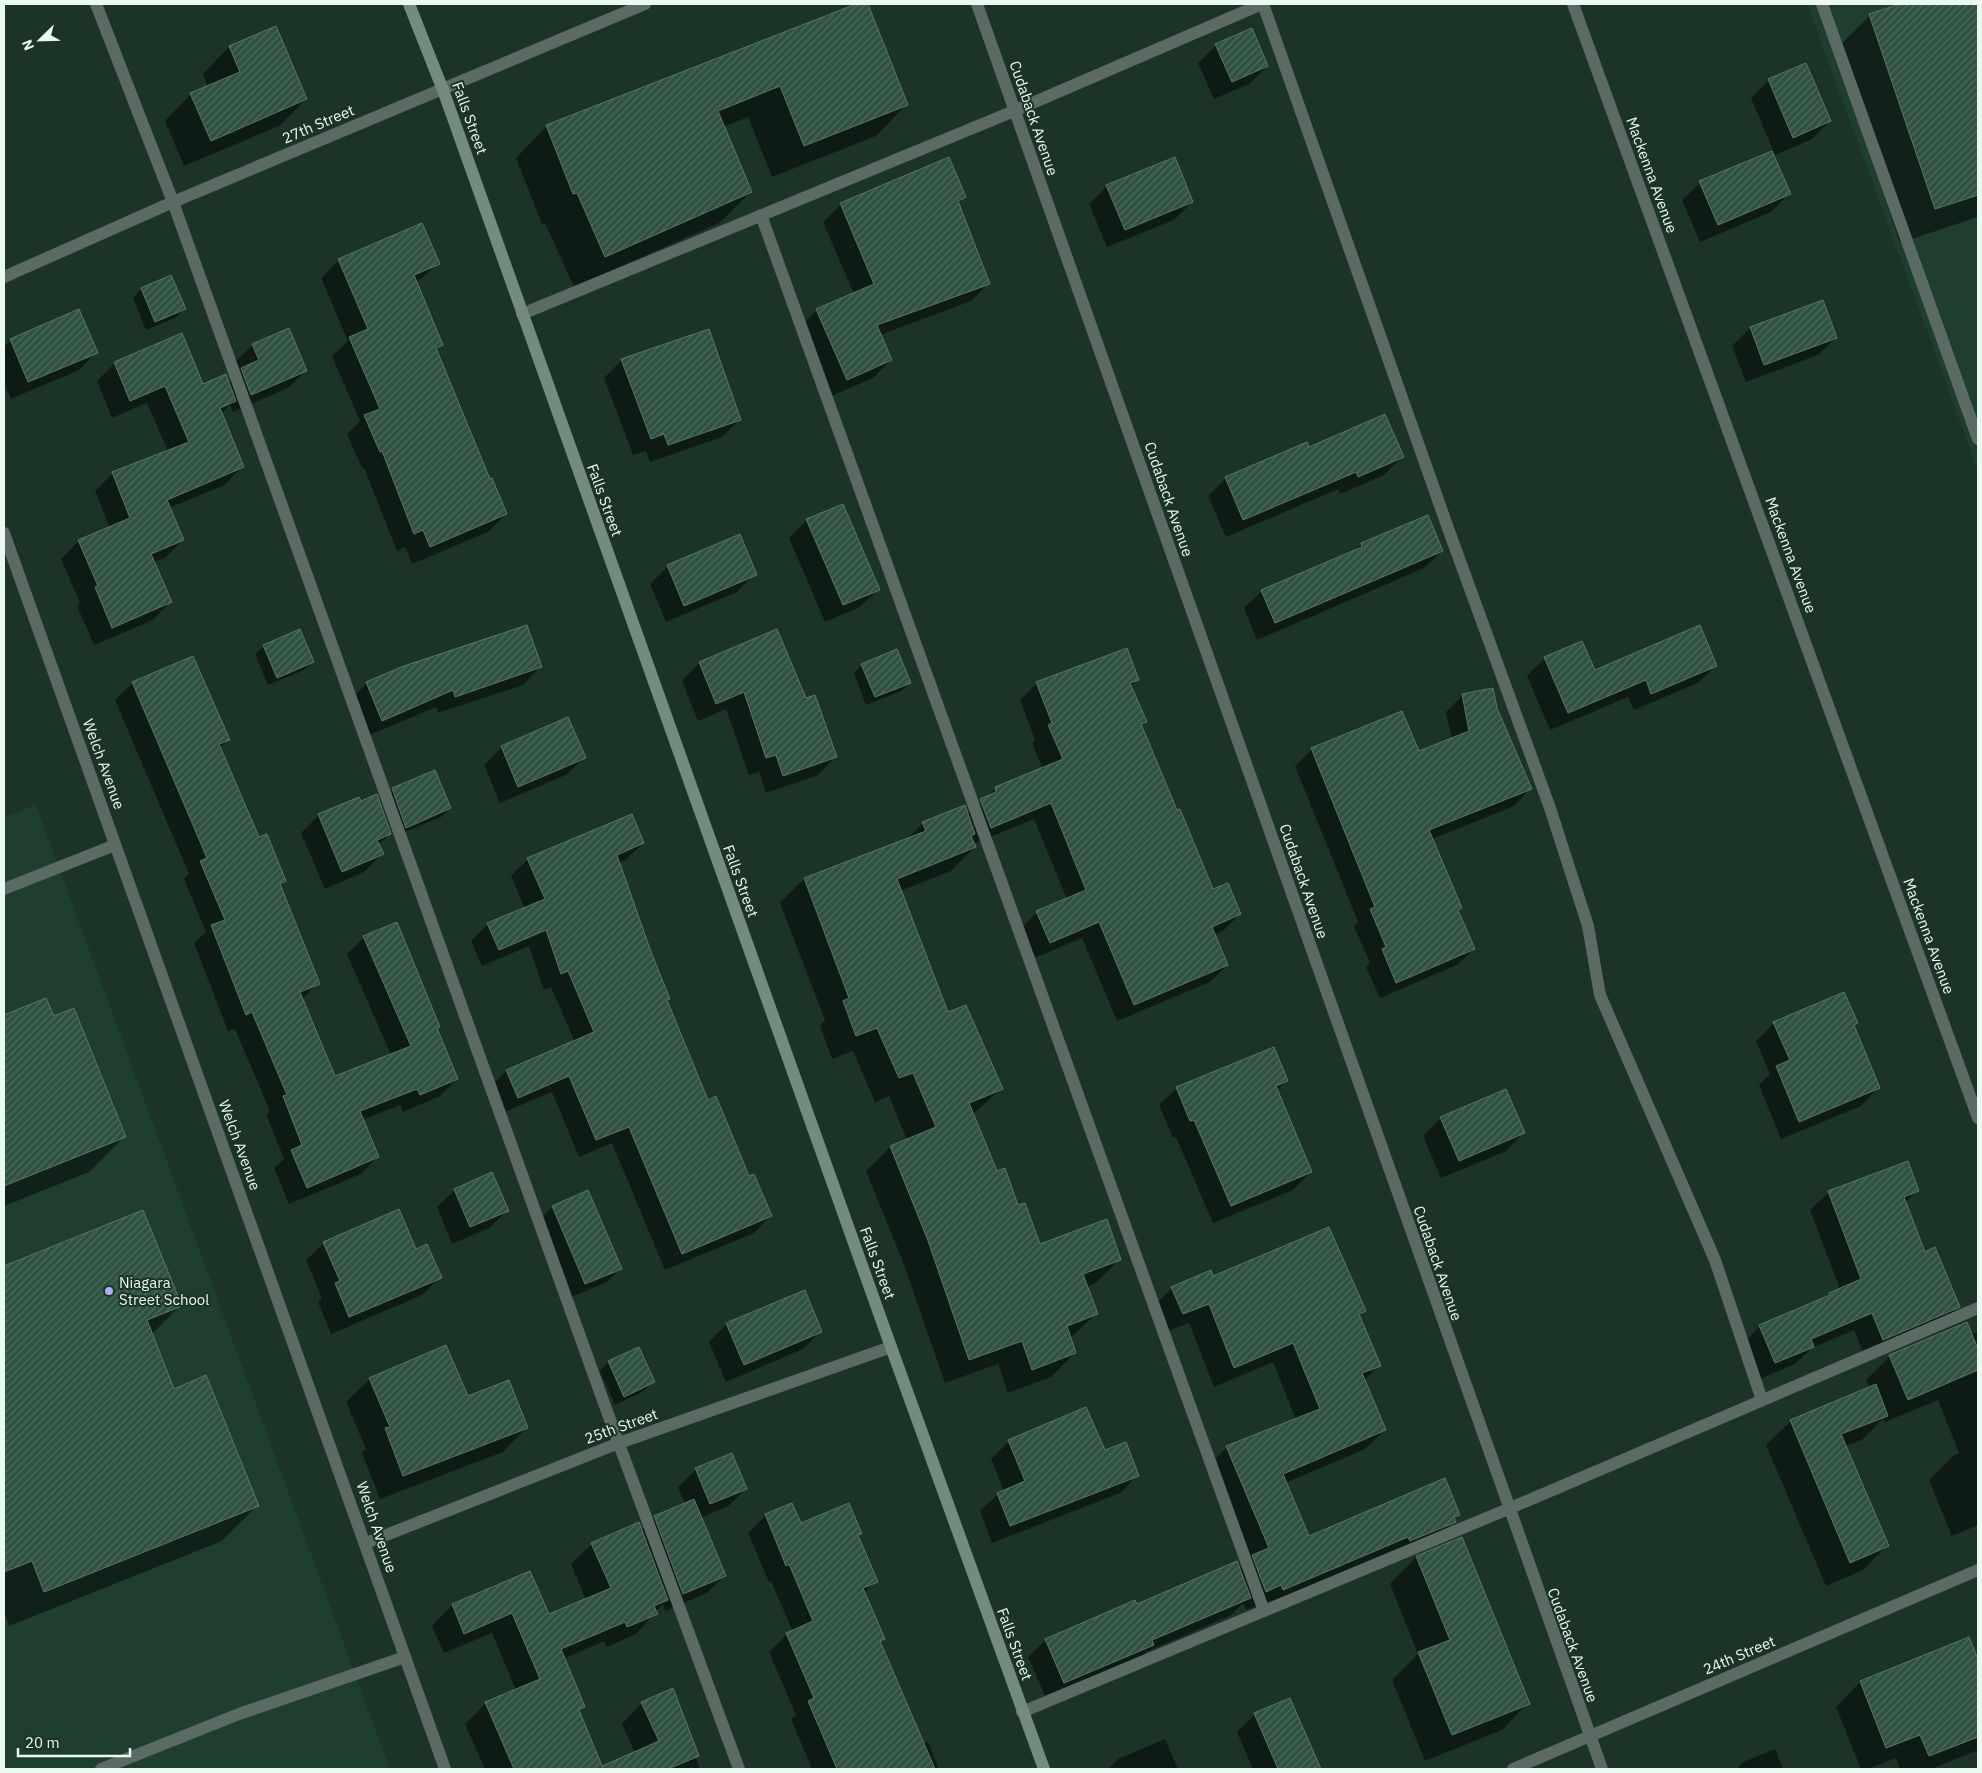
<svg xmlns="http://www.w3.org/2000/svg" width="1982" height="1773" font-family="'IBM Plex Sans',sans-serif">
	<style>
		.built { fill: #1e3e30 }
		.shadow { fill: #0007 }
		.building { fill: url(#building-hatch); stroke: #5b7568 }
		.lines { fill: none; stroke-linecap: round; stroke-linejoin: round }
		.lane { stroke: #5b6a62; stroke-width: 12 }
		.street { stroke: #5b6a62; stroke-width: 12 }
		.secondary { stroke: #748b7f; stroke-width: 12 }
		.poi-dot { fill: #b0aefa; stroke: #1c3328; stroke-width: 2 }
		.labels { text-anchor: middle; dominant-baseline: central; stroke-width: 4; stroke-linejoin: round; paint-order: stroke }
		.street-label { font-size: 15px; fill: #eaf9f1; stroke: #1c3328 }
		.poi-label { font-size: 15px; fill: #eaf9f1; stroke: #1c3328; text-anchor: start }
	</style>
	<defs>
		<pattern id="building-hatch" width="6" height="6" patternUnits="userSpaceOnUse" patternTransform="scale(1.25)"><rect width="6" height="6" fill="#2f5140"/><path d="M-1 1l2-2M0 6l6-6M5 7l2-2" fill="none" stroke="#4d6b5c"/></pattern>
	</defs>
	<rect width="100%" height="100%" fill="#1c3328"/>
	<path class="built" d="M 1807,4 L 1978,4 L 1978,471 L 1929,336 Z
		M 36,805 L 390,1769 L 4,1769 L 4,817 Z"/>
	<path class="shadow" d="M 859,4 L 867,4 L 907,104 L 876,136 L 772,177 L 748,117 L 723,127 L 751,192 L 719,223 L 574,287 L 545,223 L 542,224 L 516,158 L 547,126 Z
		M 1904,4 L 1978,4 L 1978,217 L 1900,243 L 1835,50 L 1870,15 Z
		M 276,28 L 306,99 L 279,126 L 184,166 L 165,121 L 191,94 L 208,87 L 203,74 L 229,47 Z
		M 1216,45 L 1267,66 L 1249,84 L 1214,99 L 1198,63 Z
		M 1769,80 L 1830,121 L 1812,139 L 1775,155 L 1751,98 Z
		M 1700,183 L 1789,194 L 1771,212 L 1700,242 L 1682,200 Z
		M 1107,186 L 1192,202 L 1174,220 L 1107,247 L 1089,204 Z
		M 964,197 L 958,203 L 988,284 L 971,301 L 880,335 L 891,360 L 873,378 L 829,397 L 799,328 L 817,310 L 854,294 L 823,222 L 841,204 Z
		M 339,260 L 438,264 L 416,283 L 442,344 L 436,350 L 489,481 L 506,514 L 488,532 L 412,564 L 405,547 L 397,551 L 364,468 L 362,468 L 347,434 L 360,421 L 332,356 L 348,341 L 321,278 Z
		M 170,277 L 184,309 L 175,318 L 146,330 L 133,298 L 141,289 Z
		M 1822,302 L 1836,338 L 1818,355 L 1746,382 L 1732,346 L 1750,328 Z
		M 11,340 L 96,353 L 79,370 L 11,399 L 4,383 L 4,347 Z
		M 253,345 L 306,371 L 288,388 L 233,412 L 230,405 L 221,414 L 242,467 L 224,485 L 169,508 L 183,540 L 165,558 L 154,562 L 170,602 L 153,620 L 94,645 L 77,606 L 80,603 L 61,559 L 79,541 L 110,528 L 95,491 L 113,473 L 168,451 L 147,403 L 112,418 L 97,381 L 115,363 L 202,386 L 228,383 L 239,372 L 235,362 Z
		M 622,360 L 740,419 L 722,437 L 650,462 L 646,451 L 633,455 L 604,378 Z
		M 1308,449 L 1402,457 L 1384,475 L 1340,494 L 1338,489 L 1226,537 L 1208,496 L 1226,478 Z
		M 807,520 L 878,590 L 860,607 L 825,622 L 789,538 Z
		M 1362,544 L 1442,551 L 1424,568 L 1257,640 L 1244,608 L 1262,591 L 1355,551 Z
		M 668,566 L 755,574 L 737,592 L 666,622 L 650,584 Z
		M 776,631 L 806,700 L 835,757 L 818,775 L 766,793 L 759,772 L 749,775 L 726,709 L 698,721 L 682,681 L 699,663 Z
		M 264,646 L 313,662 L 304,670 L 268,685 L 255,654 Z
		M 1545,658 L 1594,672 L 1716,665 L 1698,683 L 1634,710 L 1628,697 L 1550,730 L 1527,676 Z
		M 862,665 L 910,683 L 901,691 L 866,705 L 854,673 Z
		M 540,667 L 523,685 L 438,713 L 436,707 L 365,737 L 349,701 L 367,683 Z
		M 1138,680 L 1130,687 L 1145,722 L 1140,726 L 1212,891 L 1240,914 L 1223,931 L 1214,935 L 1227,965 L 1210,982 L 1117,1021 L 1082,938 L 1032,959 L 1020,929 L 1037,912 L 1067,899 L 1034,819 L 973,844 L 975,847 L 951,871 L 900,891 L 947,1014 L 1001,1089 L 972,1115 L 996,1172 L 1039,1246 L 1120,1259 L 1096,1283 L 1086,1287 L 1096,1314 L 1070,1338 L 1075,1353 L 1051,1377 L 1008,1393 L 998,1364 L 945,1383 L 903,1262 L 866,1171 L 890,1147 L 907,1140 L 889,1096 L 875,1102 L 853,1051 L 832,1059 L 820,1026 L 825,1020 L 780,903 L 804,879 L 906,840 L 923,823 L 967,814 L 995,789 L 1043,769 L 1032,743 L 1035,740 L 1020,700 L 1037,683 Z
		M 133,683 L 229,739 L 220,748 L 258,839 L 285,881 L 280,886 L 318,983 L 301,1000 L 334,1077 L 391,1055 L 347,954 L 364,937 L 439,1027 L 436,1029 L 457,1079 L 440,1096 L 403,1112 L 400,1105 L 362,1120 L 378,1156 L 361,1174 L 289,1204 L 274,1168 L 284,1159 L 266,1114 L 270,1111 L 235,1029 L 228,1031 L 194,943 L 206,932 L 184,879 L 189,874 L 115,700 Z
		M 1463,695 L 1496,708 L 1530,789 L 1514,806 L 1432,839 L 1461,908 L 1458,911 L 1474,949 L 1457,965 L 1380,998 L 1366,967 L 1370,963 L 1354,926 L 1358,922 L 1295,766 L 1311,750 L 1402,712 L 1419,753 L 1452,740 L 1446,712 Z
		M 568,719 L 584,758 L 566,775 L 500,803 L 484,765 L 502,747 Z
		M 393,789 L 450,808 L 441,817 L 397,835 L 384,798 Z
		M 360,803 L 390,834 L 378,845 L 382,854 L 364,872 L 325,889 L 301,833 L 319,815 Z
		M 643,843 L 626,860 L 619,863 L 666,1001 L 708,1101 L 770,1216 L 754,1233 L 665,1270 L 612,1143 L 579,1157 L 552,1092 L 500,1114 L 489,1088 L 506,1071 L 575,1042 L 551,987 L 544,990 L 529,946 L 482,966 L 471,941 L 488,924 L 525,909 L 511,876 L 528,859 Z
		M 46,1000 L 53,1018 L 124,1137 L 89,1172 L 4,1206 L 4,1016 Z
		M 1774,1023 L 1856,1023 L 1853,1026 L 1878,1088 L 1861,1106 L 1781,1139 L 1759,1085 L 1770,1074 L 1756,1041 Z
		M 1286,1081 L 1276,1091 L 1311,1172 L 1293,1190 L 1213,1223 L 1176,1137 L 1173,1138 L 1159,1105 L 1177,1088 Z
		M 1441,1118 L 1523,1133 L 1506,1151 L 1441,1178 L 1423,1136 Z
		M 1907,1162 L 1918,1190 L 1905,1203 L 1924,1254 L 1959,1306 L 1941,1324 L 1865,1357 L 1854,1330 L 1812,1348 L 1795,1364 L 1758,1380 L 1742,1344 L 1760,1326 L 1824,1299 L 1840,1289 L 1810,1210 L 1828,1193 Z
		M 455,1190 L 507,1211 L 489,1228 L 452,1244 L 437,1207 Z
		M 552,1207 L 620,1269 L 607,1282 L 571,1297 L 539,1220 Z
		M 142,1212 L 180,1306 L 151,1335 L 173,1390 L 257,1506 L 222,1541 L 9,1626 L 4,1613 L 4,1268 Z
		M 324,1243 L 415,1250 L 440,1277 L 422,1295 L 331,1334 L 318,1302 L 322,1298 L 306,1260 Z
		M 1213,1277 L 1365,1311 L 1359,1316 L 1379,1365 L 1364,1381 L 1385,1430 L 1365,1449 L 1285,1483 L 1308,1538 L 1459,1514 L 1434,1542 L 1263,1609 L 1261,1604 L 1246,1610 L 1243,1603 L 1231,1615 L 1146,1652 L 1135,1663 L 1047,1700 L 1028,1657 L 1046,1640 L 1239,1570 L 1247,1561 L 1207,1467 L 1227,1447 L 1296,1420 L 1273,1362 L 1214,1387 L 1189,1323 L 1163,1333 L 1152,1308 L 1172,1288 Z
		M 727,1324 L 821,1331 L 803,1349 L 726,1382 L 709,1342 Z
		M 1978,1332 L 1978,1525 L 1952,1536 L 1929,1480 L 1953,1456 L 1959,1453 L 1938,1400 L 1885,1422 L 1883,1419 L 1862,1440 L 1845,1446 L 1887,1546 L 1863,1570 L 1826,1586 L 1766,1445 L 1791,1421 L 1870,1388 L 1866,1380 L 1890,1356 Z
		M 638,1349 L 653,1382 L 644,1391 L 615,1405 L 600,1371 L 608,1362 Z
		M 370,1379 L 468,1398 L 526,1428 L 503,1452 L 380,1499 L 362,1453 L 366,1449 L 346,1402 Z
		M 1086,1409 L 1104,1452 L 1138,1475 L 1120,1493 L 992,1543 L 980,1511 L 998,1494 L 1004,1491 L 991,1459 L 1009,1441 Z
		M 696,1469 L 746,1489 L 728,1506 L 700,1518 L 725,1575 L 707,1593 L 665,1611 L 663,1604 L 636,1634 L 607,1647 L 604,1641 L 563,1659 L 584,1707 L 578,1713 L 601,1767 L 635,1753 L 622,1724 L 642,1703 L 672,1690 L 683,1715 L 681,1717 L 697,1756 L 696,1758 L 700,1769 L 485,1769 L 465,1724 L 486,1703 L 516,1690 L 492,1633 L 444,1653 L 432,1626 L 452,1605 L 530,1573 L 548,1616 L 586,1600 L 571,1564 L 592,1544 L 641,1531 L 655,1517 L 685,1504 L 678,1487 Z
		M 766,1515 L 800,1524 L 861,1534 L 857,1537 L 876,1581 L 864,1593 L 884,1638 L 880,1642 L 923,1744 L 928,1742 L 939,1769 L 812,1769 L 791,1719 L 796,1715 L 769,1652 L 787,1634 L 793,1632 L 771,1581 L 769,1582 L 748,1533 Z
		M 1461,1539 L 1528,1703 L 1502,1730 L 1425,1761 L 1392,1680 L 1418,1654 L 1390,1584 L 1416,1557 Z
		M 1969,1639 L 1978,1663 L 1978,1750 L 1931,1769 L 1900,1769 L 1896,1758 L 1868,1769 L 1861,1769 L 1836,1707 L 1860,1682 Z
		M 1290,1700 L 1319,1769 L 1253,1769 L 1237,1732 L 1255,1714 Z
		M 1165,1739 L 1178,1769 L 1108,1769 L 1118,1759 Z
		M 1775,1749 L 1783,1769 L 1737,1769 L 1743,1762 Z"/>
	<path class="building" d="M 856,4 L 868,4 L 908,105 L 804,146 L 780,86 L 718,111 L 752,192 L 605,257 L 577,193 L 573,194 L 546,125 Z
		M 1900,4 L 1978,4 L 1978,195 L 1935,209 L 1869,14 Z
		M 276,26 L 307,99 L 211,141 L 190,93 L 240,72 L 229,46 Z
		M 1252,28 L 1268,66 L 1232,82 L 1215,44 Z
		M 1806,63 L 1831,121 L 1793,138 L 1768,79 Z
		M 1772,151 L 1791,194 L 1718,225 L 1699,181 Z
		M 949,157 L 966,197 L 958,201 L 990,284 L 877,325 L 892,360 L 847,380 L 816,309 L 874,284 L 840,203 Z
		M 1175,157 L 1193,202 L 1125,230 L 1106,185 Z
		M 422,223 L 440,264 L 414,275 L 443,345 L 436,348 L 490,479 L 492,478 L 507,514 L 430,547 L 423,530 L 414,534 L 382,451 L 380,452 L 364,415 L 380,409 L 349,337 L 368,329 L 338,259 Z
		M 171,275 L 186,309 L 155,322 L 141,288 Z
		M 1823,300 L 1837,338 L 1764,365 L 1750,327 Z
		M 79,309 L 98,353 L 28,382 L 10,339 Z
		M 289,328 L 307,371 L 251,395 L 241,368 L 259,360 L 252,344 Z
		M 709,329 L 741,420 L 668,445 L 664,434 L 651,439 L 621,359 Z
		M 182,333 L 203,384 L 226,374 L 236,401 L 220,408 L 244,467 L 167,500 L 184,540 L 151,554 L 172,602 L 112,628 L 95,587 L 98,586 L 78,540 L 130,518 L 112,472 L 189,442 L 165,386 L 130,401 L 114,362 Z
		M 1385,414 L 1404,457 L 1358,477 L 1356,472 L 1243,520 L 1225,477 L 1307,442 L 1309,447 Z
		M 843,504 L 880,590 L 843,605 L 806,519 Z
		M 1428,515 L 1443,551 L 1275,623 L 1261,590 L 1362,547 L 1361,543 Z
		M 740,534 L 757,575 L 684,606 L 667,565 Z
		M 527,625 L 542,667 L 455,697 L 453,690 L 382,721 L 366,682 L 401,667 Z
		M 1700,625 L 1717,666 L 1651,694 L 1646,680 L 1568,713 L 1544,657 L 1582,641 L 1595,670 Z
		M 300,629 L 314,662 L 277,678 L 263,645 Z
		M 777,629 L 806,698 L 815,695 L 837,757 L 783,776 L 776,755 L 766,758 L 744,692 L 716,704 L 699,662 Z
		M 1127,648 L 1139,680 L 1130,683 L 1147,722 L 1141,724 L 1177,810 L 1180,809 L 1213,889 L 1228,883 L 1241,914 L 1212,927 L 1228,965 L 1134,1005 L 1099,922 L 1050,943 L 1036,911 L 1086,890 L 1051,803 L 991,828 L 980,799 L 996,792 L 995,787 L 1063,759 L 1048,725 L 1052,723 L 1036,682 Z
		M 897,649 L 911,683 L 875,697 L 861,664 Z
		M 193,656 L 230,740 L 219,744 L 259,837 L 267,834 L 286,881 L 280,884 L 320,984 L 300,992 L 335,1076 L 411,1046 L 363,936 L 397,922 L 440,1027 L 437,1028 L 458,1079 L 420,1095 L 417,1089 L 360,1111 L 379,1157 L 307,1188 L 291,1150 L 302,1145 L 283,1096 L 287,1095 L 252,1012 L 246,1015 L 211,925 L 225,920 L 200,861 L 207,858 L 132,682 Z
		M 1493,688 L 1497,708 L 1532,789 L 1429,830 L 1462,908 L 1458,910 L 1475,949 L 1396,983 L 1382,949 L 1386,947 L 1370,909 L 1375,907 L 1311,748 L 1402,711 L 1419,751 L 1469,731 L 1462,694 Z
		M 568,717 L 586,758 L 518,787 L 501,746 Z
		M 435,770 L 451,808 L 406,828 L 392,788 Z
		M 377,794 L 391,834 L 377,840 L 384,854 L 342,872 L 318,814 L 359,797 L 361,801 Z
		M 965,805 L 975,834 L 971,836 L 976,847 L 897,879 L 948,1012 L 966,1005 L 1003,1089 L 969,1103 L 997,1171 L 1005,1168 L 1018,1205 L 1025,1203 L 1040,1244 L 1107,1219 L 1121,1260 L 1083,1274 L 1098,1314 L 1067,1326 L 1076,1353 L 1032,1370 L 1022,1341 L 969,1360 L 927,1238 L 890,1146 L 936,1127 L 913,1073 L 899,1078 L 877,1028 L 856,1036 L 843,1001 L 849,998 L 804,878 L 926,831 L 922,822 Z
		M 632,814 L 644,843 L 617,855 L 651,952 L 670,999 L 667,1000 L 708,1100 L 716,1096 L 749,1176 L 754,1174 L 772,1216 L 682,1254 L 629,1127 L 596,1140 L 569,1076 L 518,1098 L 506,1070 L 594,1032 L 568,971 L 561,974 L 546,930 L 499,950 L 487,923 L 545,899 L 527,858 Z
		M 1844,992 L 1858,1023 L 1854,1025 L 1880,1088 L 1799,1122 L 1776,1066 L 1790,1060 L 1773,1022 Z
		M 46,998 L 54,1016 L 74,1008 L 126,1137 L 4,1186 L 4,1015 Z
		M 1274,1047 L 1288,1081 L 1276,1086 L 1312,1172 L 1231,1206 L 1194,1120 L 1190,1121 L 1176,1087 Z
		M 1506,1089 L 1525,1133 L 1459,1161 L 1440,1117 Z
		M 1908,1161 L 1919,1191 L 1904,1197 L 1925,1252 L 1935,1247 L 1960,1307 L 1883,1340 L 1872,1313 L 1811,1339 L 1814,1347 L 1775,1363 L 1759,1325 L 1830,1295 L 1829,1293 L 1861,1279 L 1828,1191 Z
		M 492,1172 L 509,1211 L 470,1227 L 454,1189 Z
		M 588,1190 L 622,1269 L 585,1284 L 552,1206 Z
		M 399,1209 L 416,1249 L 427,1244 L 442,1278 L 349,1317 L 335,1283 L 340,1281 L 323,1242 Z
		M 143,1210 L 182,1306 L 147,1320 L 174,1389 L 206,1375 L 259,1506 L 44,1592 L 32,1561 L 4,1572 L 4,1266 Z
		M 1329,1227 L 1366,1311 L 1359,1314 L 1381,1366 L 1362,1373 L 1386,1430 L 1283,1474 L 1309,1536 L 1445,1478 L 1460,1515 L 1454,1517 L 1456,1522 L 1410,1541 L 1408,1537 L 1283,1590 L 1281,1585 L 1266,1592 L 1252,1555 L 1269,1548 L 1226,1446 L 1320,1409 L 1293,1343 L 1234,1368 L 1209,1304 L 1183,1314 L 1171,1287 L 1211,1270 L 1213,1276 Z
		M 805,1290 L 822,1332 L 744,1365 L 726,1323 Z
		M 1967,1322 L 1978,1349 L 1978,1370 L 1908,1400 L 1889,1355 Z
		M 446,1345 L 468,1396 L 509,1380 L 528,1428 L 403,1476 L 385,1428 L 390,1427 L 369,1378 Z
		M 639,1347 L 655,1382 L 624,1397 L 608,1361 Z
		M 1876,1384 L 1888,1416 L 1841,1434 L 1889,1546 L 1850,1563 L 1790,1420 Z
		M 1086,1407 L 1105,1450 L 1126,1442 L 1139,1476 L 1010,1526 L 997,1493 L 1025,1481 L 1008,1440 Z
		M 732,1453 L 747,1489 L 710,1504 L 695,1468 Z
		M 694,1499 L 726,1576 L 683,1594 L 654,1516 Z
		M 792,1503 L 801,1523 L 849,1503 L 862,1534 L 858,1535 L 878,1582 L 863,1588 L 885,1639 L 880,1641 L 935,1769 L 837,1769 L 808,1701 L 814,1698 L 786,1633 L 813,1621 L 789,1564 L 786,1566 L 765,1514 Z
		M 639,1522 L 668,1600 L 654,1606 L 658,1614 L 627,1627 L 625,1622 L 561,1649 L 585,1707 L 579,1710 L 602,1766 L 659,1741 L 641,1702 L 673,1688 L 699,1756 L 668,1769 L 514,1769 L 485,1702 L 540,1679 L 512,1613 L 464,1634 L 452,1604 L 530,1571 L 549,1614 L 611,1588 L 591,1543 Z
		M 1462,1537 L 1530,1704 L 1452,1735 L 1418,1652 L 1450,1640 L 1416,1556 Z
		M 1237,1561 L 1251,1598 L 1152,1640 L 1154,1645 L 1064,1683 L 1045,1639 L 1135,1600 L 1137,1604 Z
		M 1969,1637 L 1978,1659 L 1978,1737 L 1929,1756 L 1920,1735 L 1886,1748 L 1860,1681 Z
		M 1290,1698 L 1321,1769 L 1278,1769 L 1254,1713 Z"/>
	<g class="lines">
		<path class="lane" d="M 96,4 L 173,202 L 605,1406 L 739,1769
			M 1263,4 L 1449,531 L 1550,808 L 1588,926 L 1600,995 L 1715,1260 L 1762,1400
			M 1822,4 L 1978,439
			M 761,215 L 1264,1611
			M 522,314 L 1014,111 L 1262,4
			M 4,889 L 115,845
			M 1022,1712 L 1508,1509 L 1978,1308
			M 101,1769 L 239,1714 L 405,1657"/>
		<path class="street" d="M 977,4 L 1602,1769
			M 1573,4 L 1978,1118
			M 4,277 L 173,202 L 645,4
			M 4,533 L 445,1769
			M 366,1543 L 619,1443 L 891,1347
			M 1513,1769 L 1978,1570"/>
		<path class="secondary" d="M 409,4 L 443,90 L 891,1347 L 1044,1769"/>
	</g>
	<circle class="poi-dot" cx="109" cy="1291" r="5"/>
	<g class="labels">
		<g class="street-label">
			<text transform="translate(470 118) rotate(70)">Falls Street</text>
			<text transform="translate(1034 118) rotate(71)">Cudaback Avenue</text>
			<text transform="translate(318 124) rotate(-23)">27th Street</text>
			<text transform="translate(1652 175) rotate(70)">Mackenna Avenue</text>
			<text transform="translate(1169 499) rotate(71)">Cudaback Avenue</text>
			<text transform="translate(605 500) rotate(70)">Falls Street</text>
			<text transform="translate(1791 555) rotate(70)">Mackenna Avenue</text>
			<text transform="translate(104 764) rotate(70)">Welch Avenue</text>
			<text transform="translate(741 881) rotate(70)">Falls Street</text>
			<text transform="translate(1304 881) rotate(71)">Cudaback Avenue</text>
			<text transform="translate(1929 936) rotate(70)">Mackenna Avenue</text>
			<text transform="translate(240 1145) rotate(70)">Welch Avenue</text>
			<text transform="translate(878 1263) rotate(70)">Falls Street</text>
			<text transform="translate(1438 1263) rotate(71)">Cudaback Avenue</text>
			<text transform="translate(621 1426) rotate(-20)">25th Street</text>
			<text transform="translate(377 1527) rotate(71)">Welch Avenue</text>
			<text transform="translate(1015 1644) rotate(70)">Falls Street</text>
			<text transform="translate(1573 1645) rotate(70)">Cudaback Avenue</text>
			<text transform="translate(1739 1655) rotate(-23)">24th Street</text>
		</g>
		<g class="poi-label">
			<text x="119" y="1282">Niagara<tspan x="119" dy="17">Street School</tspan></text>
		</g>
	</g>
	<rect width="1982" height="1773" fill="none" stroke="#eaf9f1" stroke-width="10"/>
	<g transform="translate(40 40) rotate(247)" stroke="#1c3328" stroke-width="4" paint-order="stroke">
	<path d="M0-4L9 19L0 12L-9 19Z" fill="#eaf9f1"/>
	<text y="-8" font-size="14" font-weight="bold" text-anchor="middle" fill="#eaf9f1">N</text>
	</g>
	<path d="M18 1748v8h112v-8" fill="none" stroke="#eaf9f1" stroke-width="2.5"/>
	<text x="25" y="1748" font-size="15" fill="#eaf9f1" stroke="#1c3328" stroke-width="4" paint-order="stroke">20 m</text>
</svg>
